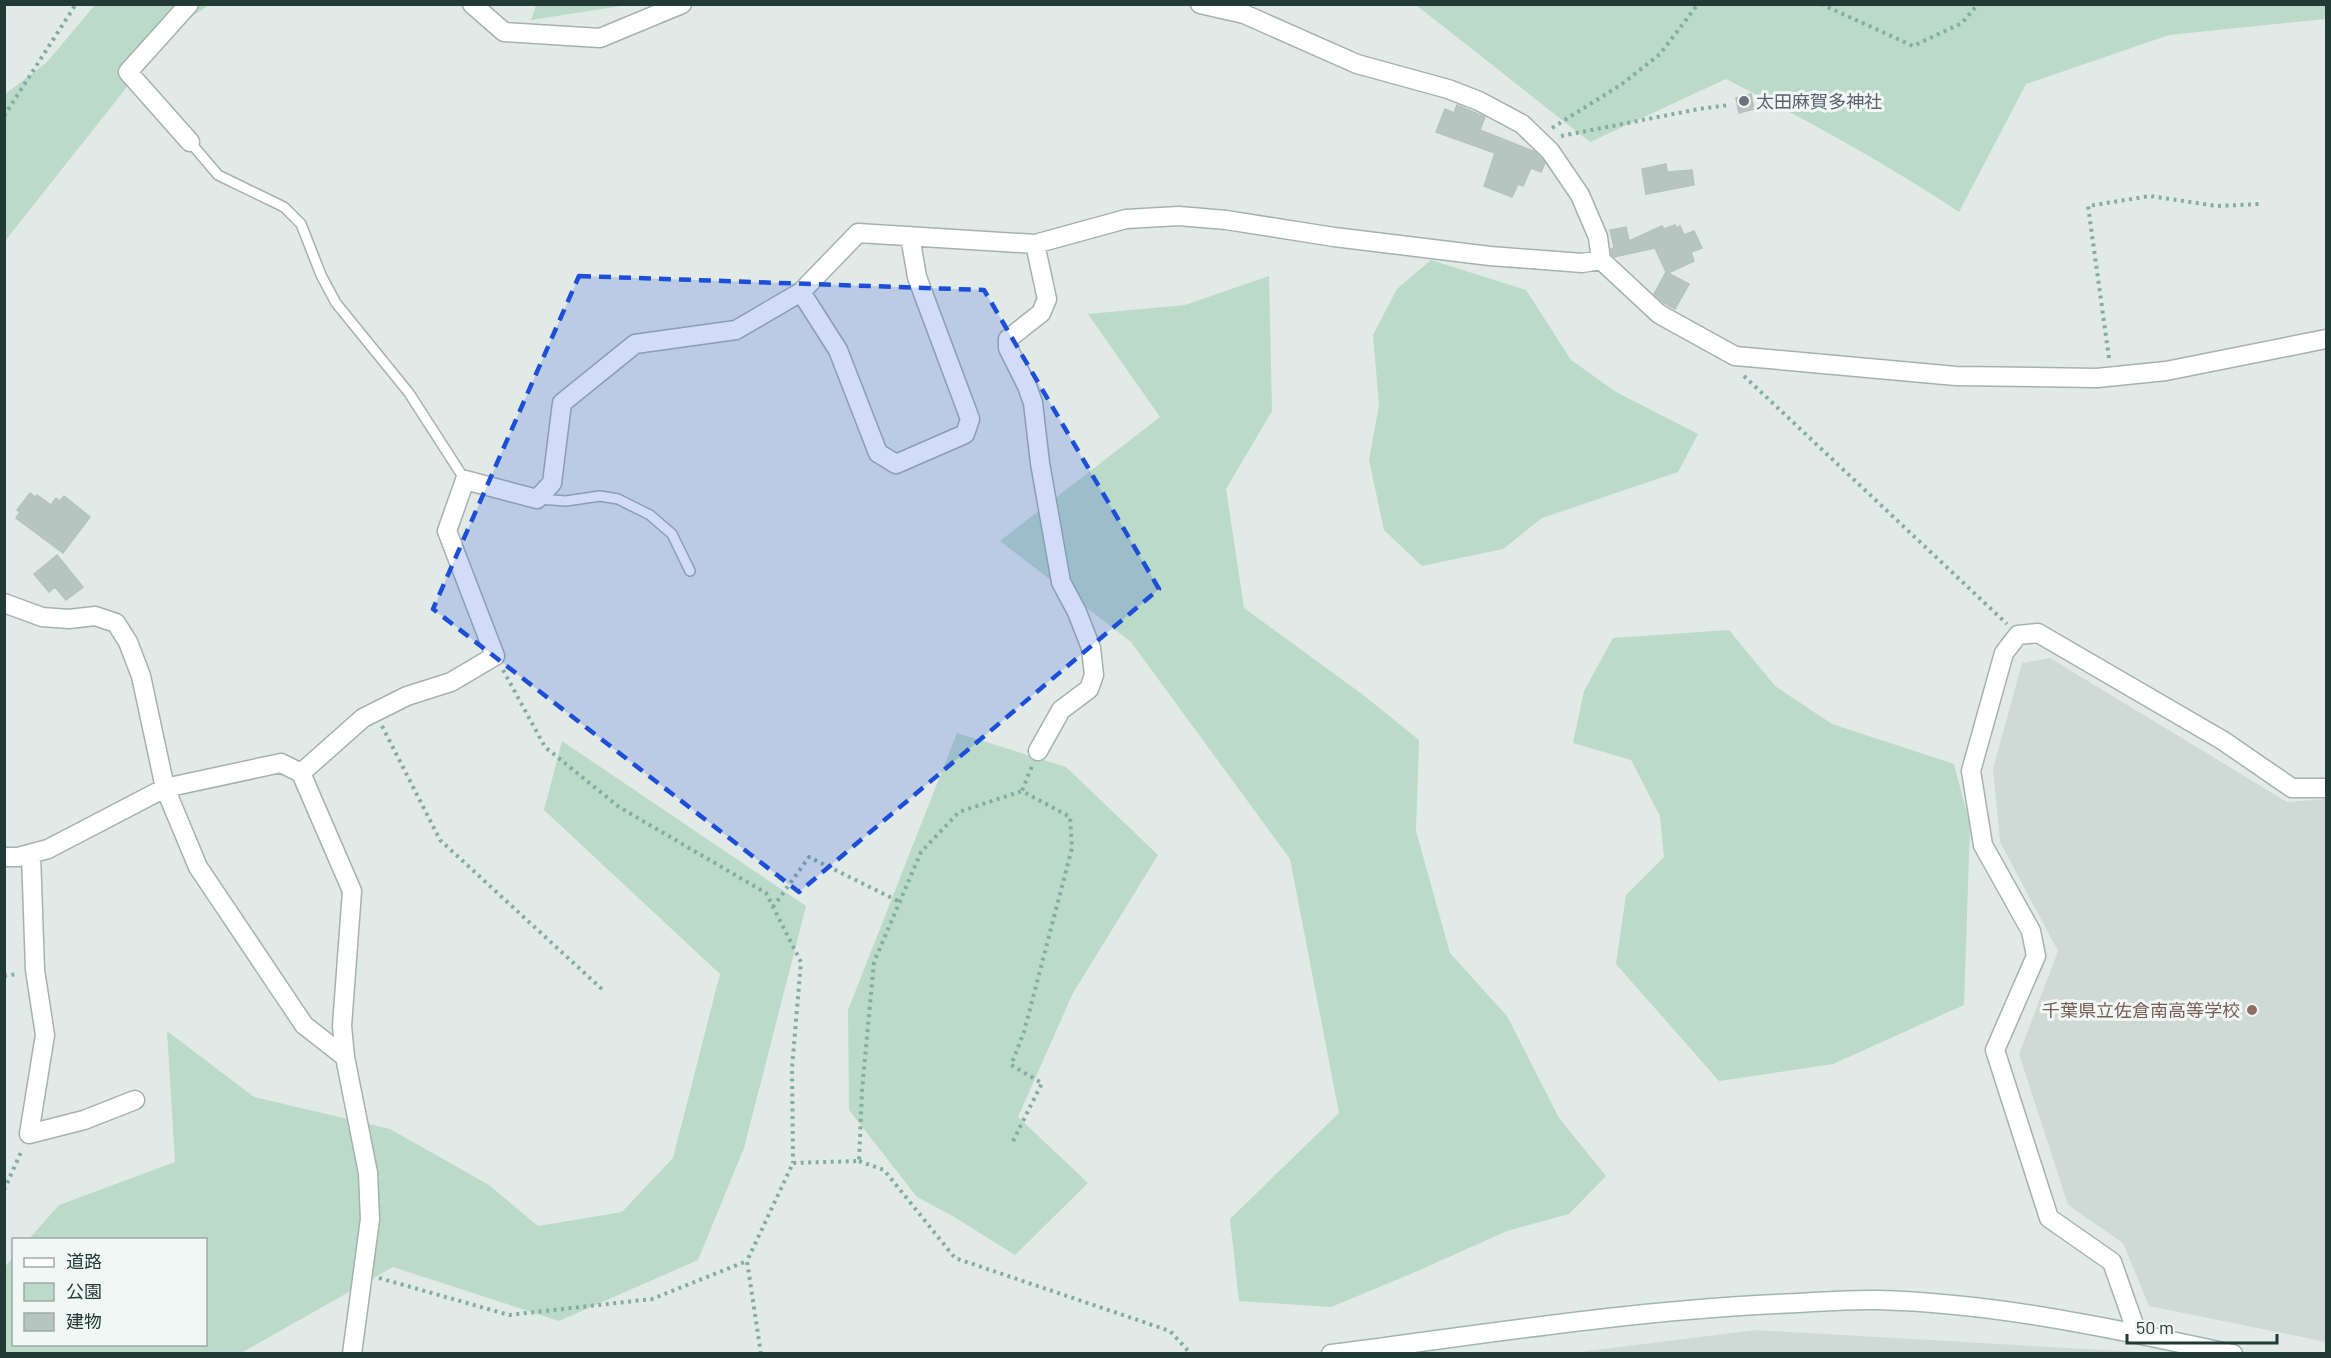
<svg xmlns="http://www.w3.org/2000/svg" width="2331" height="1358" font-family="Barlow,'Noto Sans JP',sans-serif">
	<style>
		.built { fill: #cfdad6 }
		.green { fill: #bbdac7 }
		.building { fill: #b6c5c0; stroke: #b4c3bf; stroke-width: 1.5 }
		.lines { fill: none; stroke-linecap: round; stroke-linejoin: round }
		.lane-casing { stroke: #a4b2ae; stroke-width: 12 }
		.street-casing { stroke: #a4b2ae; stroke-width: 21 }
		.secondary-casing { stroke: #a0b5b0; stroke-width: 21 }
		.path { stroke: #83aca4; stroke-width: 4; stroke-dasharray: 3 4.5; stroke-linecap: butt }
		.lane { stroke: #fff; stroke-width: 9 }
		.street { stroke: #fff; stroke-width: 18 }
		.secondary { stroke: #fff; stroke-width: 18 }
		.marked { fill: #1d4ed8; fill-opacity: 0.2; stroke: #1d4ed8; stroke-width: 4.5; stroke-dasharray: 12 8; stroke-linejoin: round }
		.worship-dot { fill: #6b7280; stroke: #f1f7f5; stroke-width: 2 }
		.education-dot { fill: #8d6e63; stroke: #f1f7f5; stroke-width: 2 }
		.labels { text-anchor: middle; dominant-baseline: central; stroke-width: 6; stroke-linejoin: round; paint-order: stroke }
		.worship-label { font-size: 18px; fill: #5b616d; stroke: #f1f7f5; text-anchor: start }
		.education-label { font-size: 18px; fill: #785e54; stroke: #f1f7f5; text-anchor: end }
	</style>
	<rect width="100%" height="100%" fill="#e1eae7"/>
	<path class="built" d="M 2050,658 L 2287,802 L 2326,799 L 2326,1342 L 2149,1306 L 2123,1243 L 2068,1205 L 2019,1054 L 2058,951 L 2000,842 L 1993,769 L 2022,663 Z
		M 1756,1330 L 2155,1353 L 1571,1353 Z"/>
	<path class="green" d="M 2326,4 L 2326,19 L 2169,35 L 2026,84 L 1959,212 C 1884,162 1806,120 1726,79 L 1590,142 L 1416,5 Z
		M 95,5 L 209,5 L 172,30 L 5,241 L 4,95 L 47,62 Z
		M 536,5 L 536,4 L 627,5 L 531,20 Z
		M 1431,260 L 1526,290 L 1571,360 L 1616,392 L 1698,434 L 1678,472 L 1542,518 L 1503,549 L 1422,566 L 1384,530 L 1369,460 L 1379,405 L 1373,335 L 1397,289 Z
		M 1269,276 L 1272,411 L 1226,489 L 1244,608 L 1362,694 L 1419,740 L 1416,831 L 1450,953 L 1507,1016 L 1559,1118 L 1606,1176 L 1569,1214 L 1507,1231 L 1413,1273 L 1331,1307 L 1239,1301 L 1230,1219 L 1339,1113 L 1290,859 L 1131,642 L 1000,541 L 1160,417 L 1088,314 L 1185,305 Z
		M 1729,630 L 1775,686 L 1832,724 L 1954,764 L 1970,825 L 1964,1005 L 1833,1064 L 1719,1081 L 1616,964 L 1626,895 L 1664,857 L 1660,816 L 1631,760 L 1573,743 L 1584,691 L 1613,638 Z
		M 957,733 L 1066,767 L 1158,855 L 1073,993 L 1018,1117 L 1088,1183 L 1015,1255 L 951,1215 L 917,1197 L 849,1110 L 848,1010 Z
		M 562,741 L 806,906 L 744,1148 L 698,1260 L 559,1321 L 393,1267 L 241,1353 L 5,1354 L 5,1267 L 13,1257 L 14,1344 L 206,1344 L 206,1240 L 29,1239 L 59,1205 L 175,1162 L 167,1031 L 254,1097 L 390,1129 L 489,1185 L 538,1226 L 622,1212 L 673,1158 L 720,974 L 544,810 Z"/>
	<path class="building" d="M 1751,94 L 1754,109 L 1739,113 L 1736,98 Z
		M 1457,105 L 1485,117 L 1480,130 L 1535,152 L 1545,163 L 1541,172 L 1531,168 L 1523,186 L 1518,184 L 1512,197 L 1484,186 L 1495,153 L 1436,132 L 1445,109 L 1454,113 Z
		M 1666,164 L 1667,172 L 1692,170 L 1694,185 L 1646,194 L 1642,169 Z
		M 1675,225 L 1676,228 L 1680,226 L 1684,235 L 1694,231 L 1702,248 L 1691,252 L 1694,261 L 1668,273 L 1689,284 L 1675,309 L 1664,303 L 1654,294 L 1666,272 L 1655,248 L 1614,257 L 1612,255 L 1611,249 L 1614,247 L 1610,230 L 1626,227 L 1629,241 L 1662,226 L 1664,229 Z
		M 30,493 L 35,497 L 37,495 L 51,505 L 56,498 L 60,501 L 64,496 L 90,517 L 63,553 L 16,518 L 20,512 L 17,510 Z
		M 57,555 L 83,587 L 66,600 L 55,587 L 49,592 L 34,574 Z"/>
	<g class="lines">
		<defs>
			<path id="lane" d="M 190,142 L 218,175 L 284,207 L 301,224 L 321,275 L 336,303 L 409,393 L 465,480
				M 538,499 L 566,501 L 600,496 L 618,499 L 650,515 L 672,534 L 690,571"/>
			<path id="street" d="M 189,4 L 128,72 L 190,142
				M 472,4 L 504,32 L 600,38 L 682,4
				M 1200,4 L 1244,14 L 1357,64 L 1448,89 L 1479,101 L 1522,124 L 1550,151 L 1580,195 L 1598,237 L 1601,260
				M 1035,244 L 1047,299 L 1041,313 L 1008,339 L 1008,348 L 1027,386 L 1033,403 L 1040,463 L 1061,582 L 1077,612 L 1091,648 L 1094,675 L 1089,689 L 1061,710 L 1038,751
				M 801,292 L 838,350 L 878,453 L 896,464 L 965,434 L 970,419 L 917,277 L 910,236
				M 4,603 L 42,617 L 69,619 L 95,616 L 116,623 L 128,642 L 141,676 L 165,788 L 198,867 L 304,1025 L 345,1057
				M 31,854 L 35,970 L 45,1035 L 29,1134 L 84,1120 L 135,1100
				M 4,857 L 18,857 L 48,849 L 165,788 L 281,763 L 301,773
				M 2137,1333 L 2112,1262 L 2049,1218 L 1995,1050 L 2036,956 L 2031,931 L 1983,845 L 1971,771 L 2004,653 L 2018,635 L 2038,633 L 2222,740 L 2292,788 L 2326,788
				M 352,1354 L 370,1219 L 368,1173 L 345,1057 L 342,1026 L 352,891 L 301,773 L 363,718 L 407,696 L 451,682 L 495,656 L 447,531 L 465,480 L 537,499 L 552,483 L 562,403 L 635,344 L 736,330 L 801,292 L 858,233 L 1035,244 L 1126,219 L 1179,216 L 1226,220 L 1334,237 L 1490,256 L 1582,263 L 1601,260 L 1659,314 L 1735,356 L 1956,376 L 2097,378 L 2166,371 L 2326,339"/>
			<path id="secondary" d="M 1331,1354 C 1479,1335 1627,1311 1776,1304 C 1809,1303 1844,1299 1877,1300 C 1997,1303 2116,1329 2233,1354"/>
		</defs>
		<use href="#lane" class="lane-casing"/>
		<use href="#street" class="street-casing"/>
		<use href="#secondary" class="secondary-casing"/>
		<path class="path" d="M 1821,4 L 1913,46 L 1962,23 L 1978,4
			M 4,116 L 76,4
			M 1552,128 L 1622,84 L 1660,54 L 1698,4
			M 1561,136 L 1699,109 L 1729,105
			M 2109,358 L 2088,206 L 2150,196 L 2217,206 L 2261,204
			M 1744,376 L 2007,624
			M 503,670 L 545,747 L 619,807 L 766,893 L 801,962 L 792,1068 L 793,1163
			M 382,726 L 440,840 L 605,992
			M 773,907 L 809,857 L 900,902
			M 4,976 L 17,974
			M 1013,1141 L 1042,1083 L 1011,1065 L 1024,1032 L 1072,848 L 1070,817 L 1022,791 L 1032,766
			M 859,1161 L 884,1170 L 955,1258 L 1170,1331 L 1191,1354
			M 4,1190 L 22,1150
			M 379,1278 L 509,1315 L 652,1299 L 747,1261
			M 761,1354 L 747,1261 L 793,1163 L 859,1161 L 862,1090 L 874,962 L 921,852 L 959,812 L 1022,791"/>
		<use href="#lane" class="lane"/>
		<use href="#street" class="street"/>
		<use href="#secondary" class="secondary"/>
	</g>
	<path class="marked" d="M 579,276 L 984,290 L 1159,589 L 799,892 L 433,609 Z"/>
	<circle class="worship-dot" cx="1744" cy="101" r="6"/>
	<circle class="education-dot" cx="2252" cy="1010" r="6"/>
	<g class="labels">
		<g class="worship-label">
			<text x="1756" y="101">太田麻賀多神社</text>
		</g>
		<g class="education-label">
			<text x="2240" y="1010">千葉県立佐倉南高等学校</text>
		</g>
	</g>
	<rect width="2331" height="1358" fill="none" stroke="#223a36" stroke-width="12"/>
	<rect x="12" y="1238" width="195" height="108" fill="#f1f7f5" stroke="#9eaba9" stroke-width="1.5"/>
	<rect x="24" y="1258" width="30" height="9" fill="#ffffff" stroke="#9eaba9" stroke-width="1.5"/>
	<text x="66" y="1268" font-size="18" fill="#223a36">道路</text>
	<rect x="24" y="1283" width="30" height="18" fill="#bbdac7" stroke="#9eaba9" stroke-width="1.5"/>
	<text x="66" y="1298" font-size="18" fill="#223a36">公園</text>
	<rect x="24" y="1313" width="30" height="18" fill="#b6c5c0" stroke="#9eaba9" stroke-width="1.5"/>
	<text x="66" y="1328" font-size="18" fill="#223a36">建物</text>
	<path d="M2127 1334v9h150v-9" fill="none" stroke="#223a36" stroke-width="3"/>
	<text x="2136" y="1334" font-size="18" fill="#223a36" stroke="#f1f7f5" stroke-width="4.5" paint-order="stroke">50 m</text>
</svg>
